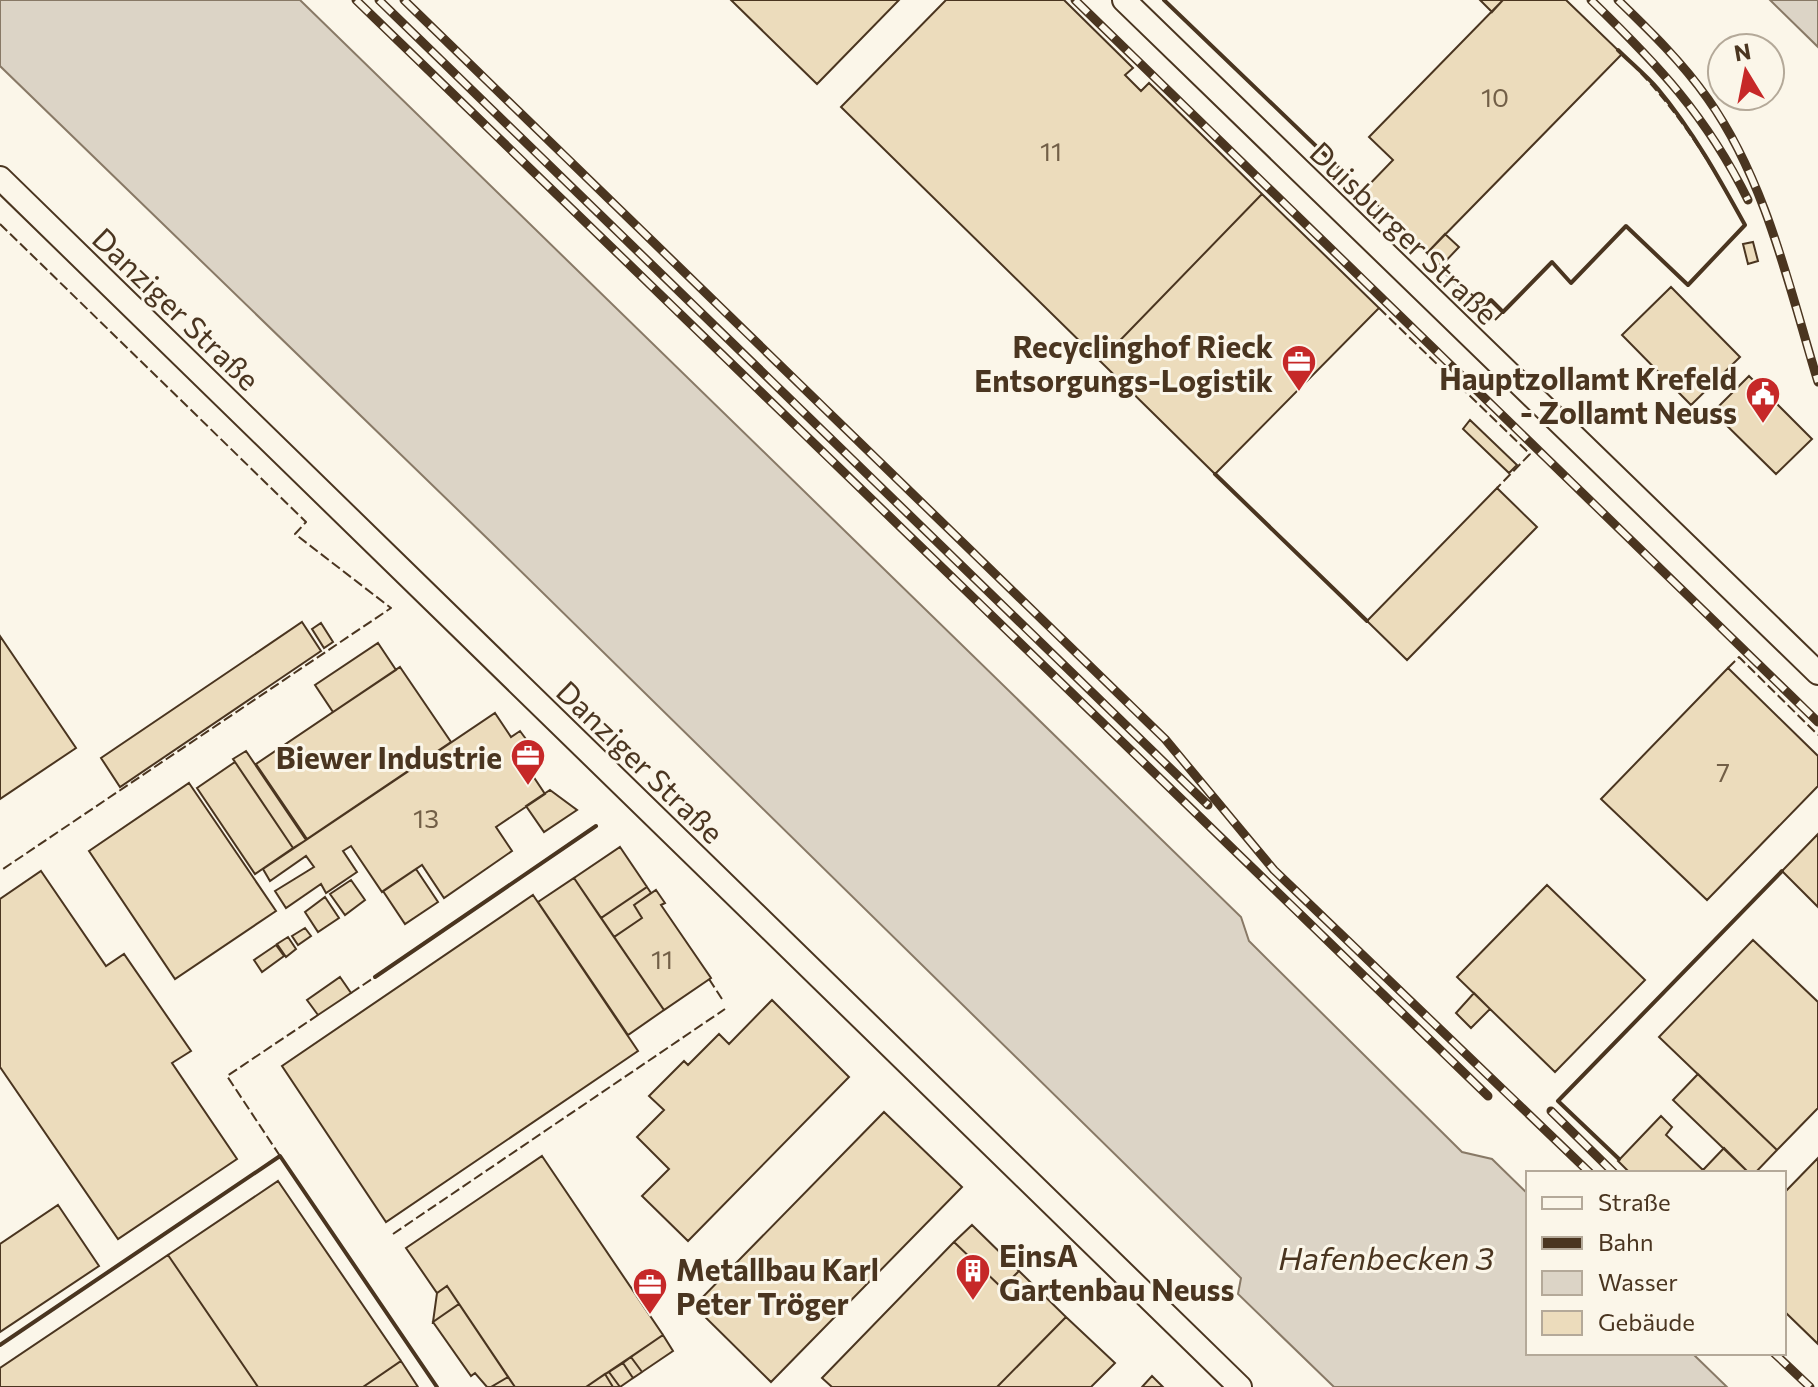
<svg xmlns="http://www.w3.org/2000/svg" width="1818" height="1387" font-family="Commissioner,sans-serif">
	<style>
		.water { fill: #dcd4c6; stroke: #887966; stroke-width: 2 }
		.building { fill: #ecdcbc; stroke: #4a3520; stroke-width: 2 }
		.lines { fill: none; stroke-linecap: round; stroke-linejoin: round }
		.minor-casing { stroke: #4a3520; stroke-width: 26 }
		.minor { stroke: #fbf6e9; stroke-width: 22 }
		.rail-casing { stroke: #4a3520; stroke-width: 9 }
		.rail { stroke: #fbf6e9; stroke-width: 6; stroke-dasharray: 18; stroke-linecap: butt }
		.fence { stroke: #4a3520; stroke-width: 2; stroke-dasharray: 10 4; stroke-linecap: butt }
		.wall { stroke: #4a3520; stroke-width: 4 }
		.labels { text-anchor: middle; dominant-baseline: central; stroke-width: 6; stroke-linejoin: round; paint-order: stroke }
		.number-label { font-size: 26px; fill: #725f47 }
		.street-label { font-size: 30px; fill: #4a3520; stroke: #fbf6e9 }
		.poi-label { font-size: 30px; font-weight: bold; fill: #4a3520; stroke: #fbf6e9; text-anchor: end }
		.water-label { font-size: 32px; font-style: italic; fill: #4a3520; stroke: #fbf6e9 }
	</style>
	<rect width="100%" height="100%" fill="#fbf6e9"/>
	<path class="water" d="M 0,0 L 300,0 L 1241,917 L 1249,941 L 1462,1152 L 1492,1159 L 1528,1194 L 1528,1353 L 1692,1353 L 1727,1387 L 1334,1387 L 1238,1294 L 1241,1278 L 491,542 L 0,66 Z
		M 1770,0 L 1818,0 L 1818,47 Z"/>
	<path class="building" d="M 731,0 L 899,0 L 817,84 Z
		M 946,0 L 1064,0 L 1133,68 L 1125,75 L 1141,91 L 1149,83 L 1262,194 L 1100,361 L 841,107 Z
		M 1480,0 L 1503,0 L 1492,12 Z
		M 1503,0 L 1566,0 L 1622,54 L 1427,253 L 1363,191 L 1393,160 L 1369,137 Z
		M 1262,194 L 1379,308 L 1215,474 L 1100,361 Z
		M 1445,234 L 1459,247 L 1440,267 L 1427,253 Z
		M 1753,242 L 1758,261 L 1748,264 L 1743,244 Z
		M 1671,287 L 1740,357 L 1691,405 L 1622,335 Z
		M 1749,376 L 1812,439 L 1776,474 L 1713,412 Z
		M 1470,420 L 1517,465 L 1509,473 L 1463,429 Z
		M 1497,488 L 1537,527 L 1407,660 L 1367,621 Z
		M 302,622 L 321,651 L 120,787 L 101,758 Z
		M 321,623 L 333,642 L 324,648 L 312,629 Z
		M 0,636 L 76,748 L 0,799 Z
		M 378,643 L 396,670 L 333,712 L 315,685 Z
		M 400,667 L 451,742 L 307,839 L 256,764 Z
		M 1728,668 L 1818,756 L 1818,786 L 1707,900 L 1601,799 Z
		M 495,713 L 511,737 L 520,731 L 540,758 L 527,767 L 545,794 L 496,827 L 512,851 L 444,898 L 422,865 L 382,892 L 351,846 L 343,851 L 357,872 L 326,893 L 321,884 L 286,908 L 275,891 L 314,867 L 306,856 L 270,881 L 263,869 Z
		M 246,751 L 306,840 L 293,848 L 233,759 Z
		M 235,762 L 293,848 L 255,874 L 197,788 Z
		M 189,783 L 276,911 L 175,979 L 89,851 Z
		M 550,790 L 577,810 L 544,832 L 526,806 Z
		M 1818,834 L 1818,907 L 1782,871 Z
		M 620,847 L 647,887 L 601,918 L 574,878 Z
		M 416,869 L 438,902 L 405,924 L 383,891 Z
		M 41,871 L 106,966 L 124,954 L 191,1051 L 172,1063 L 237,1159 L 118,1239 L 0,1067 L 0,899 Z
		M 574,878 L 664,1010 L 628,1035 L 538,902 Z
		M 351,880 L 365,900 L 345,915 L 330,894 Z
		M 1547,885 L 1645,980 L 1555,1072 L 1457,977 Z
		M 647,887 L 651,893 L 634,905 L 642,918 L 614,937 L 601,918 Z
		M 656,890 L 665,903 L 661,905 L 711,978 L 664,1010 L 614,937 L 642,918 L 634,905 Z
		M 533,895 L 638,1051 L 386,1222 L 282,1066 Z
		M 325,897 L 339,918 L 318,932 L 305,912 Z
		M 305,928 L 311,936 L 298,945 L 292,936 Z
		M 288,937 L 296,949 L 286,957 L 277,944 Z
		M 1753,940 L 1818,1002 L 1818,1108 L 1777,1150 L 1659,1037 Z
		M 276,945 L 284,956 L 262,972 L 254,960 Z
		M 340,977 L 351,993 L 318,1015 L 307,1000 Z
		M 1474,993 L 1490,1009 L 1471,1028 L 1456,1013 Z
		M 772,1000 L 849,1077 L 688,1241 L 642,1196 L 669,1169 L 637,1137 L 664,1110 L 649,1096 L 684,1061 L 688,1065 L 719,1034 L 729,1044 Z
		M 1698,1074 L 1777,1150 L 1755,1173 L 1749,1173 L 1673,1100 Z
		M 884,1112 L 962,1187 L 771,1382 L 694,1306 Z
		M 1661,1116 L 1672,1127 L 1666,1135 L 1703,1170 L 1724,1148 L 1749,1173 L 1630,1173 L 1618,1161 Z
		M 542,1156 L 663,1335 L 586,1387 L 515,1387 L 447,1286 L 437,1293 L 406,1248 Z
		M 1818,1158 L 1818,1344 L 1784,1311 L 1784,1193 Z
		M 278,1181 L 401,1361 L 363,1387 L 258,1387 L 168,1255 Z
		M 58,1205 L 99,1266 L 0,1332 L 0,1244 Z
		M 972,1225 L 1019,1271 L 1002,1288 L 954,1242 Z
		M 954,1242 L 1002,1288 L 1019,1271 L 1066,1317 L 997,1387 L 832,1387 L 822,1378 Z
		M 168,1255 L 258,1387 L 0,1387 L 0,1368 Z
		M 447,1286 L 459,1304 L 433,1322 L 437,1293 Z
		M 459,1304 L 508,1377 L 491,1387 L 487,1387 L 475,1373 L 471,1376 L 433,1322 Z
		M 1066,1317 L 1115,1363 L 1091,1387 L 997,1387 Z
		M 663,1335 L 673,1351 L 642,1372 L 631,1357 Z
		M 631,1357 L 642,1372 L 633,1378 L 623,1363 Z
		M 401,1361 L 418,1387 L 363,1387 Z
		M 623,1363 L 633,1378 L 620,1387 L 609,1372 Z
		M 609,1372 L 620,1387 L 613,1387 L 605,1374 Z
		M 605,1374 L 613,1387 L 586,1387 Z
		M 1152,1376 L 1163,1387 L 1142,1387 Z
		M 508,1377 L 515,1387 L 491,1387 Z"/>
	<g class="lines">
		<defs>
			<path id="minor" d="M 1124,0 L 1818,673
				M 0,178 L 1240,1387"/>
		</defs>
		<use href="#minor" class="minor-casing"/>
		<use href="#minor" class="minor"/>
		<defs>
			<path id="rail" d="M 356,0 L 1488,1096
				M 379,0 L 1208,805
				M 404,0 L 1165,739 L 1274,870 L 1590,1173
				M 1075,0 L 1818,722
				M 1591,0 C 1658,65 1706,115 1748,200
				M 1618,0 C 1650,31 1682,62 1708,99 C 1766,181 1789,287 1818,382
				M 1551,1111 L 1614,1173
				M 1774,1353 L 1810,1387"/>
		</defs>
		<use href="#rail" class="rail-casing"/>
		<use href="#rail" class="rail"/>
		<path class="fence" d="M 1164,0 L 1363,191
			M 0,224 L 306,522 L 295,534 L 391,608 L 0,871
			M 1440,267 L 1482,308 L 1491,300 L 1503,312
			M 1379,308 L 1530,454 L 1497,488
			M 1495,320 L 1552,262 L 1571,283 L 1626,226 L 1688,285 L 1745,225 C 1708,159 1677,107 1622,54
			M 1728,668 L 1739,657 L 1818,735
			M 709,979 L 722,999
			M 351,993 L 375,977
			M 280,1156 L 227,1076 L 318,1015
			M 393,1234 L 725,1009"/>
		<path class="wall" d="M 1164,0 L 1367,195
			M 1438,265 L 1482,308 L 1491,300 L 1503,312 L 1552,262 L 1571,283 L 1626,226 L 1688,285 L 1745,225 C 1719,178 1693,131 1658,89 C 1646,75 1631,63 1618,50
			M 1215,474 L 1367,621
			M 375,977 L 596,826
			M 1619,1159 L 1558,1101 L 1782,871
			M 0,1345 L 280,1156 L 437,1387"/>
	</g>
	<defs>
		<symbol id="office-pin" viewBox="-11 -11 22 30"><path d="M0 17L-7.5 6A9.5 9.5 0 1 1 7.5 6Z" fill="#c62828" stroke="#fbf6e9"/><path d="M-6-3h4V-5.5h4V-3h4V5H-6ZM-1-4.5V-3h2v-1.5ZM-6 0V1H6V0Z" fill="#fff"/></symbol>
		<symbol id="civic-pin" viewBox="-11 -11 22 30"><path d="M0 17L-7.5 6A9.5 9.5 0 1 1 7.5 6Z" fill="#c62828" stroke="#fbf6e9"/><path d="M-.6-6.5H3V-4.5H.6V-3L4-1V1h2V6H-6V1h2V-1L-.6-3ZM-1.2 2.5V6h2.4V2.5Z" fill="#fff"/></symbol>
		<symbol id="building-pin" viewBox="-11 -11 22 30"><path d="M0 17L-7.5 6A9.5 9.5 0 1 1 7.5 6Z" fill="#c62828" stroke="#fbf6e9"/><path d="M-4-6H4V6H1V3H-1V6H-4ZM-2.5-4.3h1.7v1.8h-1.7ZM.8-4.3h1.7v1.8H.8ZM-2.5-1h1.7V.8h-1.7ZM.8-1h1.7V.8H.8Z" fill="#fff"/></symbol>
	</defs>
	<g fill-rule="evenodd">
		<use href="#office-pin" x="1279" y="342" width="40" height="54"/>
		<use href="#civic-pin" x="1743" y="374" width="40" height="54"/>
		<use href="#office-pin" x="508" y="736" width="40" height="54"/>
		<use href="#building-pin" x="953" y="1251" width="40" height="54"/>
		<use href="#office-pin" x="630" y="1265" width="40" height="54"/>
	</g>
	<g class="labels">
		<g class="number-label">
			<text x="1495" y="96">10</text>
			<text x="1051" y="150">11</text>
			<text x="1723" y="771">7</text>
			<text x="426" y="817">13</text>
			<text x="662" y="958">11</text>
		</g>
		<g class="street-label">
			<text transform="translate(1405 232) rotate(44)">Duisburger Straße</text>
			<text transform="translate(177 308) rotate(44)">Danziger Straße</text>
			<text transform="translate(641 761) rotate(44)">Danziger Straße</text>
		</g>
		<g class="poi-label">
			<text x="1273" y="345">Recyclinghof Rieck<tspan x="1273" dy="34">Entsorgungs-Logistik</tspan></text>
			<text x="1737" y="377">Hauptzollamt Krefeld<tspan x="1737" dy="34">- Zollamt Neuss</tspan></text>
			<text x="502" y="756">Biewer Industrie</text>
			<text x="999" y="1254" text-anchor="start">EinsA<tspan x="999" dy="34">Gartenbau Neuss</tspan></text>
			<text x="676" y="1268" text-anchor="start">Metallbau Karl<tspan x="676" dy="34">Peter Tröger</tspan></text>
		</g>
		<g class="water-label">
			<text x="1386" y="1257">Hafenbecken 3</text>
		</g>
	</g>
	<rect x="1526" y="1171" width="260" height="184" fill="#fbf6e9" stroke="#b4a999" stroke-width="2"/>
	<rect x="1542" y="1197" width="40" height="12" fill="#fbf6e9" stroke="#b4a999" stroke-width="2"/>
	<text x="1598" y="1211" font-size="24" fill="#4a3520">Straße</text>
	<rect x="1542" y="1237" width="40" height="12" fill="#4a3520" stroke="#b4a999" stroke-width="2"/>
	<text x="1598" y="1251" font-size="24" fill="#4a3520">Bahn</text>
	<rect x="1542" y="1271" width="40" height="24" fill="#dcd4c6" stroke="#b4a999" stroke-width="2"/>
	<text x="1598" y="1291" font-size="24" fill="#4a3520">Wasser</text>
	<rect x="1542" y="1311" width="40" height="24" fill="#ecdcbc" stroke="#b4a999" stroke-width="2"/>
	<text x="1598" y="1331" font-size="24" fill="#4a3520">Gebäude</text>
	<g transform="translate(1746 72) rotate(350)"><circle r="38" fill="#fbf6e9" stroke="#b4a999" stroke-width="2"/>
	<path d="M0-6L14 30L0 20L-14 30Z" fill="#c62828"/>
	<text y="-12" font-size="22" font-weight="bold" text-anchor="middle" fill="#4a3520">N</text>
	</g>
</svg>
